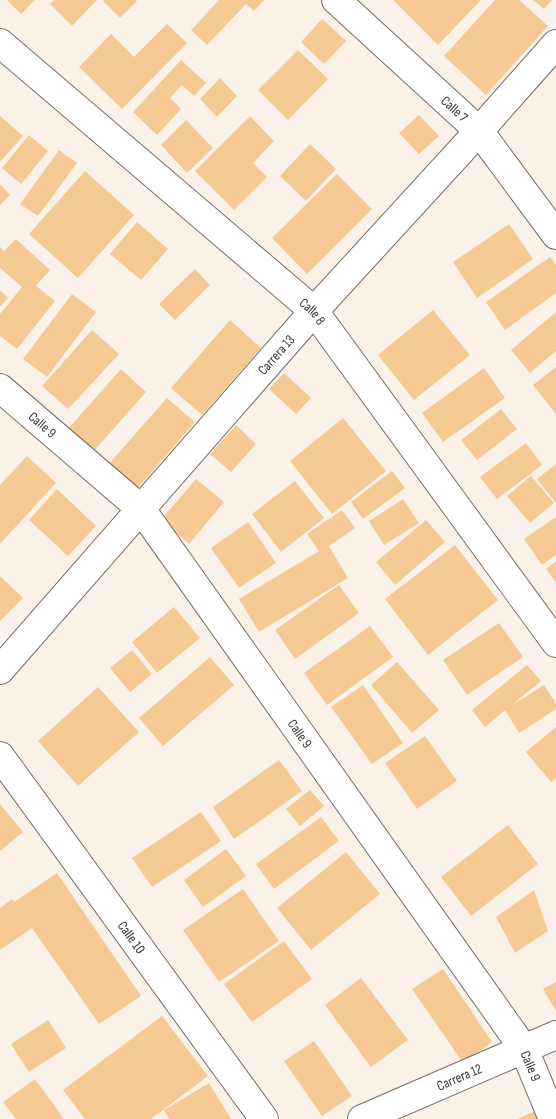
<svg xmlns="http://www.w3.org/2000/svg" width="556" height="1119" font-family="'Sofia Sans Condensed',sans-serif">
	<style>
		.building { fill: #f4c993 }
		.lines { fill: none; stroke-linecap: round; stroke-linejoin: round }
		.street-casing { stroke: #766f68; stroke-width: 30 }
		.secondary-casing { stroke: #766f68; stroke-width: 30 }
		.street { stroke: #fff; stroke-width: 28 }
		.secondary { stroke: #fff; stroke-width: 28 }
		.labels { text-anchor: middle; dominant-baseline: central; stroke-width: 4; stroke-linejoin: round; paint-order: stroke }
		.street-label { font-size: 14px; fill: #3c3935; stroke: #fff }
	</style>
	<rect width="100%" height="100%" fill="#faf2e9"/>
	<path class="building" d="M 7,0 L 35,0 L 21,14 Z
		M 54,0 L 97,0 L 72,26 L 50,4 Z
		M 104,0 L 136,0 L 137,1 L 120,18 L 103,1 Z
		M 219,0 L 264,0 L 254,11 L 246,4 L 207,45 L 191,30 Z
		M 393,0 L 481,0 L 438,45 Z
		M 495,0 L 519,0 L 548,26 L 486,95 L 444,56 Z
		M 533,0 L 552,0 L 544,9 Z
		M 322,19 L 346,41 L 324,64 L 301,42 Z
		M 167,24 L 187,43 L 122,109 L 79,67 L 111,34 L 134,57 Z
		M 298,50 L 328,79 L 288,120 L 258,90 Z
		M 181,60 L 206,83 L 194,96 L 182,85 L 170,98 L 181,109 L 157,135 L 133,112 Z
		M 220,78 L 237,96 L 217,117 L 200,99 Z
		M 419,115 L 439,136 L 419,154 L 399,133 Z
		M 0,116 L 23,136 L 0,162 Z
		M 250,116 L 274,141 L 253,163 L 267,177 L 234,210 L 195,171 Z
		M 186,120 L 213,148 L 187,173 L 161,145 Z
		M 29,135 L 48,151 L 21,184 L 2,168 Z
		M 310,144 L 336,169 L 306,201 L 280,176 Z
		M 59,150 L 77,163 L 38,216 L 20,204 Z
		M 85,171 L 134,215 L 78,278 L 29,234 Z
		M 337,174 L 372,209 L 307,274 L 272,238 Z
		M 0,184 L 10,195 L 0,205 Z
		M 137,222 L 168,249 L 141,280 L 110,254 Z
		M 509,224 L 533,259 L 477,298 L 453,262 Z
		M 16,239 L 50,270 L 36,286 L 55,301 L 17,349 L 0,336 L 0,314 L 22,287 L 0,268 L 0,247 L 4,251 Z
		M 550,257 L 556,265 L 556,293 L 505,330 L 486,302 Z
		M 195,269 L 210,285 L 175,320 L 159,304 Z
		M 0,290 L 8,298 L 0,307 Z
		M 72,294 L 96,312 L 47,377 L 23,359 Z
		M 433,310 L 470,355 L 414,400 L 378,355 Z
		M 556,312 L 556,351 L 530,373 L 511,350 Z
		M 230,320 L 261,348 L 202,415 L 171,388 Z
		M 92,330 L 119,354 L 68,409 L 42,386 Z
		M 556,367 L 556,414 L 533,385 Z
		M 484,368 L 505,398 L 443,442 L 422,413 Z
		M 121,369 L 146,392 L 93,452 L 68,429 Z
		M 284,373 L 311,398 L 296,414 L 269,389 Z
		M 167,398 L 195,422 L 135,491 L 107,466 Z
		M 501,409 L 517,429 L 477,460 L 461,440 Z
		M 343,418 L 386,471 L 332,514 L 290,461 Z
		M 236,425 L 256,444 L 231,472 L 210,454 Z
		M 526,443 L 542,465 L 497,499 L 480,477 Z
		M 27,456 L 56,483 L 0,544 L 0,485 Z
		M 556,464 L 556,503 L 537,479 Z
		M 392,471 L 405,488 L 363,519 L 351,502 Z
		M 531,476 L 554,503 L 530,523 L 507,496 Z
		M 196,479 L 224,502 L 189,544 L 161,520 Z
		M 295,481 L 324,518 L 281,552 L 252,514 Z
		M 57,489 L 96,526 L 68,556 L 29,520 Z
		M 403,499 L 419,523 L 384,545 L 369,521 Z
		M 342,510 L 355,528 L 329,546 L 348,578 L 259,632 L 239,599 L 319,551 L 307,534 Z
		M 556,517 L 556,555 L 542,565 L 524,539 Z
		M 426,520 L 445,542 L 395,585 L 376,562 Z
		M 248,522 L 276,563 L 239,588 L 211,548 Z
		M 455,545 L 498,600 L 428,655 L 385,599 Z
		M 556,561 L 556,582 L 546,569 Z
		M 0,576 L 23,598 L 0,621 Z
		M 339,585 L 359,613 L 295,659 L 275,630 Z
		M 174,607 L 200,638 L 157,673 L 132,642 Z
		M 499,623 L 523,657 L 467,695 L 443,660 Z
		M 370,626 L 393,657 L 327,705 L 304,673 Z
		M 132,650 L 152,674 L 130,692 L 110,668 Z
		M 210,657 L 234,685 L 163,746 L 139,718 Z
		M 397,662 L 439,710 L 412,733 L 371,685 Z
		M 527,665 L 541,681 L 512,705 L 544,685 L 556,704 L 556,709 L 519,733 L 505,710 L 485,727 L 472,710 Z
		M 363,685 L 403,743 L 372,764 L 331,707 Z
		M 98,687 L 139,732 L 78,786 L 38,741 Z
		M 556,727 L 556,778 L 551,782 L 526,752 Z
		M 425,736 L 457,781 L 417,809 L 385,763 Z
		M 279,760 L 302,791 L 234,839 L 213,807 Z
		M 310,790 L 324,806 L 300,826 L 286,809 Z
		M 0,804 L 23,832 L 0,851 Z
		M 201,812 L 221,841 L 152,887 L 132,858 Z
		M 321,817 L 339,841 L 274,889 L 256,864 Z
		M 508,825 L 538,864 L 471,916 L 441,877 Z
		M 226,849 L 246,876 L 203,907 L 184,880 Z
		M 346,852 L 380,894 L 311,950 L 277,908 Z
		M 57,873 L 141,996 L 99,1024 L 32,928 L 0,950 L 0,908 L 12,899 L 14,902 Z
		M 243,889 L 279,941 L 219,982 L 183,930 Z
		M 534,890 L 548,931 L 515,953 L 496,917 Z
		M 284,941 L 312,979 L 252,1022 L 224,984 Z
		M 443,969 L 492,1042 L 463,1063 L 412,989 Z
		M 361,978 L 408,1040 L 371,1067 L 325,1005 Z
		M 556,982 L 556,1011 L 543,989 Z
		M 162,1016 L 208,1076 L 151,1119 L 85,1119 L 63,1090 Z
		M 48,1020 L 66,1048 L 29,1072 L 11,1044 Z
		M 314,1041 L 352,1096 L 322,1116 L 284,1061 Z
		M 35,1079 L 64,1119 L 16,1119 L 3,1102 Z
		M 209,1083 L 231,1119 L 169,1119 L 164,1110 Z
		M 537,1110 L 541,1119 L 518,1119 Z"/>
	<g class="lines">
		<defs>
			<g id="street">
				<path id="s1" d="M 336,0 L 479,131 L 556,235"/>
				<path id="s2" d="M 0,43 L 314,311 L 556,643"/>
				<path id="s3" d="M 0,388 L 141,509 L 524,1049 L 553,1119"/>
				<path id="s4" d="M 0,670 L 314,311 L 479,131 L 556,44"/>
				<path id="s5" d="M 0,756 L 264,1119"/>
			</g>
			<g id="secondary">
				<path id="s6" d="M 362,1119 L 556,1035"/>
			</g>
		</defs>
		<use href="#street" class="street-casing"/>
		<use href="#secondary" class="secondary-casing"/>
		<use href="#street" class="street"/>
		<use href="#secondary" class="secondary"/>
	</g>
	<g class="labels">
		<g class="street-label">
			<text stroke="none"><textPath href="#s1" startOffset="161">Calle 7</textPath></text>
			<text stroke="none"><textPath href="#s2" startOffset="412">Calle 8</textPath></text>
			<text stroke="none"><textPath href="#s4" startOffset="419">Carrera 13</textPath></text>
			<text stroke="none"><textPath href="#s3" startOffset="56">Calle 9</textPath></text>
			<text stroke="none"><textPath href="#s3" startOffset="461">Calle 9</textPath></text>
			<text stroke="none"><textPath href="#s5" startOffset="224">Calle 10</textPath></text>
			<text stroke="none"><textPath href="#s3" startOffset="866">Calle 9</textPath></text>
			<text stroke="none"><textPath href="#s6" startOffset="106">Carrera 12</textPath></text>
		</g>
	</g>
</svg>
